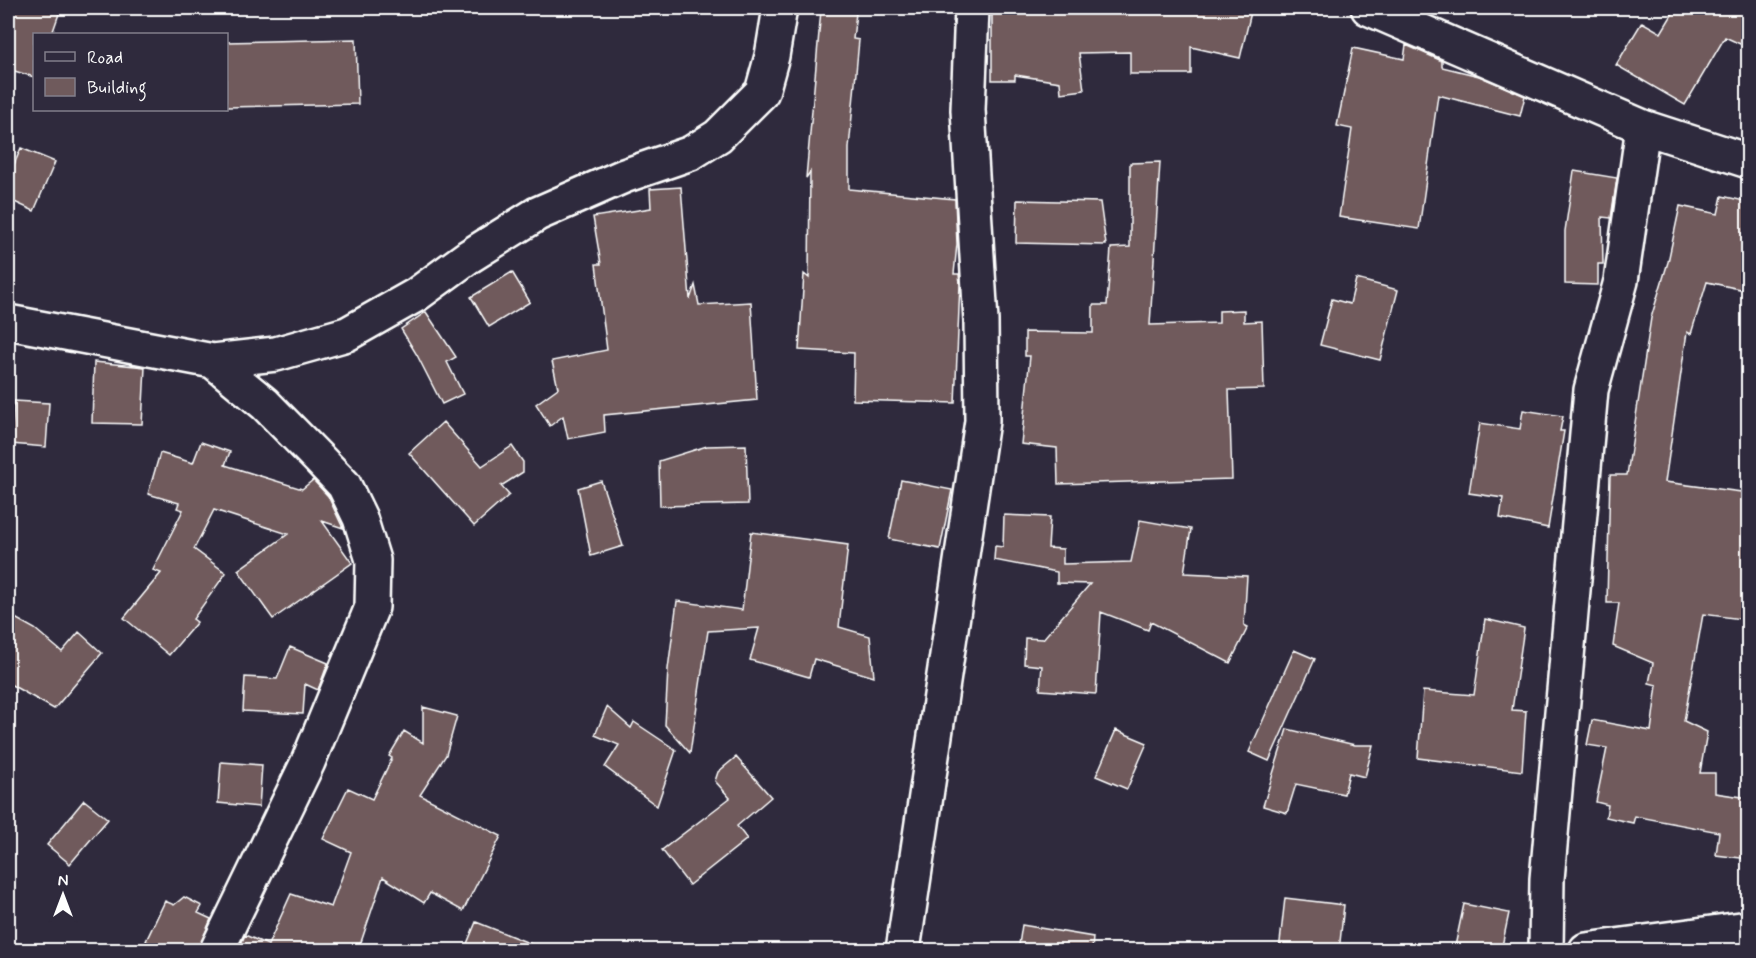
<svg xmlns="http://www.w3.org/2000/svg" width="1756" height="958" font-family="Mynerve,sans-serif">
	<style>
		.building { fill: #6f5a5c; stroke: #fff; stroke-width: 1.5 }
		.lines { fill: none; stroke-linecap: round; stroke-linejoin: round }
		.minor-casing { stroke: #fff; stroke-width: 38 }
		.minor { stroke: #2f2a3d; stroke-width: 33 }
	</style>
	<rect width="100%" height="100%" fill="#2f2a3d"/>
	<filter id="ink" filterUnits="userSpaceOnUse"><feTurbulence type="fractalNoise" baseFrequency=".0167" numOctaves="2"/><feDisplacementMap in="SourceGraphic" scale="12" xChannelSelector="R" yChannelSelector="G"/><feConvolveMatrix kernelMatrix="1 2 1 2 8 2 1 2 1" color-interpolation-filters="sRGB"/></filter>
	<g filter="url(#ink)">
		<path class="building" d="M 13,8 L 61,8 L 52,34 L 34,34 L 34,77 L 8,69 L 8,30 Z
			M 992,8 L 1252,8 L 1240,58 L 1191,47 L 1191,74 L 1130,74 L 1130,52 L 1079,53 L 1084,90 L 1061,93 L 1060,82 L 1015,75 L 1015,80 L 992,80 Z
			M 1676,8 L 1749,8 L 1749,48 L 1725,37 L 1685,105 L 1616,65 L 1642,22 L 1661,33 Z
			M 821,10 L 856,13 L 853,39 L 859,40 L 849,148 L 849,189 L 955,199 L 957,244 L 954,274 L 959,274 L 960,284 L 955,403 L 853,400 L 854,353 L 799,350 L 804,274 L 809,278 L 810,172 L 806,178 Z
			M 356,39 L 358,104 L 226,107 L 226,42 Z
			M 1406,45 L 1442,61 L 1442,67 L 1479,76 L 1525,96 L 1520,116 L 1438,95 L 1419,229 L 1339,217 L 1352,129 L 1337,126 L 1353,48 L 1404,59 Z
			M 21,148 L 55,162 L 34,211 L 8,199 L 8,179 Z
			M 1160,162 L 1150,325 L 1219,323 L 1219,311 L 1244,310 L 1244,322 L 1262,321 L 1264,389 L 1229,390 L 1232,479 L 1058,484 L 1057,448 L 1021,444 L 1030,356 L 1025,356 L 1025,332 L 1093,333 L 1093,305 L 1107,305 L 1111,248 L 1130,247 L 1130,163 Z
			M 1574,171 L 1617,178 L 1611,218 L 1602,217 L 1603,264 L 1598,264 L 1598,285 L 1565,284 L 1565,231 Z
			M 681,187 L 690,299 L 695,285 L 699,305 L 751,302 L 757,400 L 604,415 L 605,432 L 568,439 L 563,416 L 550,426 L 536,404 L 558,388 L 552,361 L 607,350 L 596,264 L 601,264 L 593,217 L 651,208 L 650,189 Z
			M 1722,196 L 1749,202 L 1749,291 L 1707,282 L 1691,334 L 1687,332 L 1665,482 L 1749,493 L 1749,620 L 1703,614 L 1684,721 L 1707,732 L 1700,773 L 1715,773 L 1715,793 L 1749,798 L 1749,859 L 1716,855 L 1719,832 L 1635,816 L 1633,823 L 1606,817 L 1608,805 L 1596,802 L 1607,748 L 1587,745 L 1592,720 L 1651,731 L 1657,685 L 1649,683 L 1653,663 L 1613,646 L 1619,603 L 1607,603 L 1610,475 L 1627,475 L 1651,318 L 1668,262 L 1680,206 L 1718,214 Z
			M 1017,200 L 1100,202 L 1106,245 L 1016,243 Z
			M 512,272 L 530,302 L 489,327 L 471,297 Z
			M 1356,279 L 1398,290 L 1380,360 L 1320,345 L 1332,299 L 1350,304 Z
			M 426,312 L 456,357 L 447,362 L 463,394 L 442,404 L 417,355 L 401,329 Z
			M 94,362 L 145,367 L 142,424 L 92,423 Z
			M 14,401 L 49,403 L 46,447 L 11,444 Z
			M 1523,410 L 1563,416 L 1560,431 L 1564,431 L 1548,528 L 1500,518 L 1503,498 L 1469,493 L 1480,423 L 1520,429 Z
			M 443,422 L 482,466 L 512,446 L 523,462 L 523,472 L 501,486 L 509,495 L 474,526 L 409,453 Z
			M 201,442 L 230,452 L 225,465 L 302,489 L 313,480 L 328,496 L 343,528 L 322,521 L 352,563 L 273,619 L 238,570 L 288,534 L 214,510 L 194,549 L 226,573 L 193,619 L 197,622 L 169,655 L 124,618 L 161,573 L 153,570 L 183,510 L 177,508 L 179,503 L 148,494 L 160,453 L 193,463 Z
			M 746,445 L 748,504 L 660,506 L 659,461 L 707,446 Z
			M 901,480 L 952,490 L 940,549 L 889,539 Z
			M 601,481 L 623,546 L 591,556 L 578,488 Z
			M 1004,515 L 1050,517 L 1048,548 L 1063,549 L 1063,564 L 1131,562 L 1140,520 L 1191,529 L 1184,573 L 1247,576 L 1244,625 L 1248,627 L 1230,663 L 1151,622 L 1148,630 L 1101,612 L 1096,694 L 1040,690 L 1042,666 L 1024,664 L 1025,638 L 1043,639 L 1090,584 L 1057,583 L 1057,572 L 994,560 L 995,546 L 1003,547 Z
			M 751,532 L 848,545 L 839,627 L 870,636 L 874,677 L 814,659 L 809,677 L 750,660 L 759,628 L 708,631 L 690,753 L 665,725 L 668,669 L 677,601 L 742,610 Z
			M 8,614 L 35,629 L 62,652 L 79,632 L 102,653 L 54,709 L 8,683 Z
			M 1485,619 L 1524,628 L 1512,710 L 1526,711 L 1522,771 L 1418,758 L 1423,691 L 1474,695 Z
			M 290,647 L 328,663 L 318,690 L 305,684 L 303,714 L 243,711 L 245,677 L 277,679 Z
			M 1294,650 L 1315,659 L 1269,761 L 1249,752 Z
			M 423,707 L 457,716 L 446,755 L 420,795 L 501,836 L 463,911 L 430,893 L 424,903 L 383,877 L 358,951 L 238,951 L 245,935 L 268,945 L 291,894 L 331,907 L 351,852 L 323,839 L 348,788 L 372,799 L 392,758 L 389,756 L 404,731 L 423,743 Z
			M 607,707 L 631,728 L 634,722 L 676,750 L 657,806 L 605,767 L 619,745 L 595,735 Z
			M 1287,729 L 1355,745 L 1373,745 L 1365,777 L 1349,773 L 1344,794 L 1296,784 L 1287,813 L 1263,806 Z
			M 1116,730 L 1147,743 L 1127,789 L 1096,776 Z
			M 736,757 L 771,797 L 737,826 L 747,839 L 689,885 L 662,850 L 730,798 L 715,781 L 718,772 Z
			M 221,762 L 262,765 L 259,807 L 218,803 Z
			M 84,800 L 108,819 L 70,864 L 47,845 Z
			M 184,897 L 202,906 L 198,913 L 211,919 L 198,951 L 165,951 L 146,941 L 165,901 L 174,905 Z
			M 1285,898 L 1344,905 L 1339,951 L 1279,951 Z
			M 1464,904 L 1509,913 L 1501,951 L 1454,951 Z
			M 476,922 L 544,949 L 544,951 L 464,951 Z
			M 1022,925 L 1093,937 L 1092,951 L 1018,951 Z"/>
		<g class="lines">
			<defs>
				<path id="minor" d="M 1368,8 L 1643,127 L 1748,161
					M 8,322 L 213,361 L 265,404 L 319,459 L 344,485 L 360,518 L 373,560 L 372,607 L 308,762 L 217,950
					M 213,361 L 276,354 L 347,334 L 416,295 L 468,257 L 537,214 L 624,176 L 691,153 L 718,136 L 762,92 L 772,56 L 780,8
					M 903,950 L 982,421 L 981,321 L 968,110 L 972,8
					M 1546,950 L 1547,879 L 1591,390 L 1621,281 L 1643,127
					M 1586,950 L 1748,928"/>
			</defs>
			<use href="#minor" class="minor-casing"/>
			<use href="#minor" class="minor"/>
		</g>
	</g>
	<rect width="1756" height="958" fill="none" stroke="#2f2a3d" stroke-width="30"/>
	<rect x="15" y="15" width="1726" height="928" fill="none" stroke="#fff" stroke-width="2" filter="url(#ink)"/>
	<rect x="33" y="33" width="195" height="78" fill="#2f2a3d" stroke="#827f8b" stroke-width="1.5"/>
	<rect x="45" y="52" width="30" height="9" fill="#2f2a3d" stroke="#827f8b" stroke-width="1.5"/>
	<text x="87" y="63" font-size="18" fill="#ffffff">Road</text>
	<rect x="45" y="78" width="30" height="18" fill="#6f5a5c" stroke="#827f8b" stroke-width="1.5"/>
	<text x="87" y="93" font-size="18" fill="#ffffff">Building</text>
	<g transform="translate(63 895)" stroke="#2f2a3d" stroke-width="4.5" paint-order="stroke">
	<path d="M0-4.5L10 22L0 15L-10 22Z" fill="#ffffff"/>
	<text y="-9" font-size="16" font-weight="bold" text-anchor="middle" fill="#ffffff">N</text>
	</g>
</svg>
